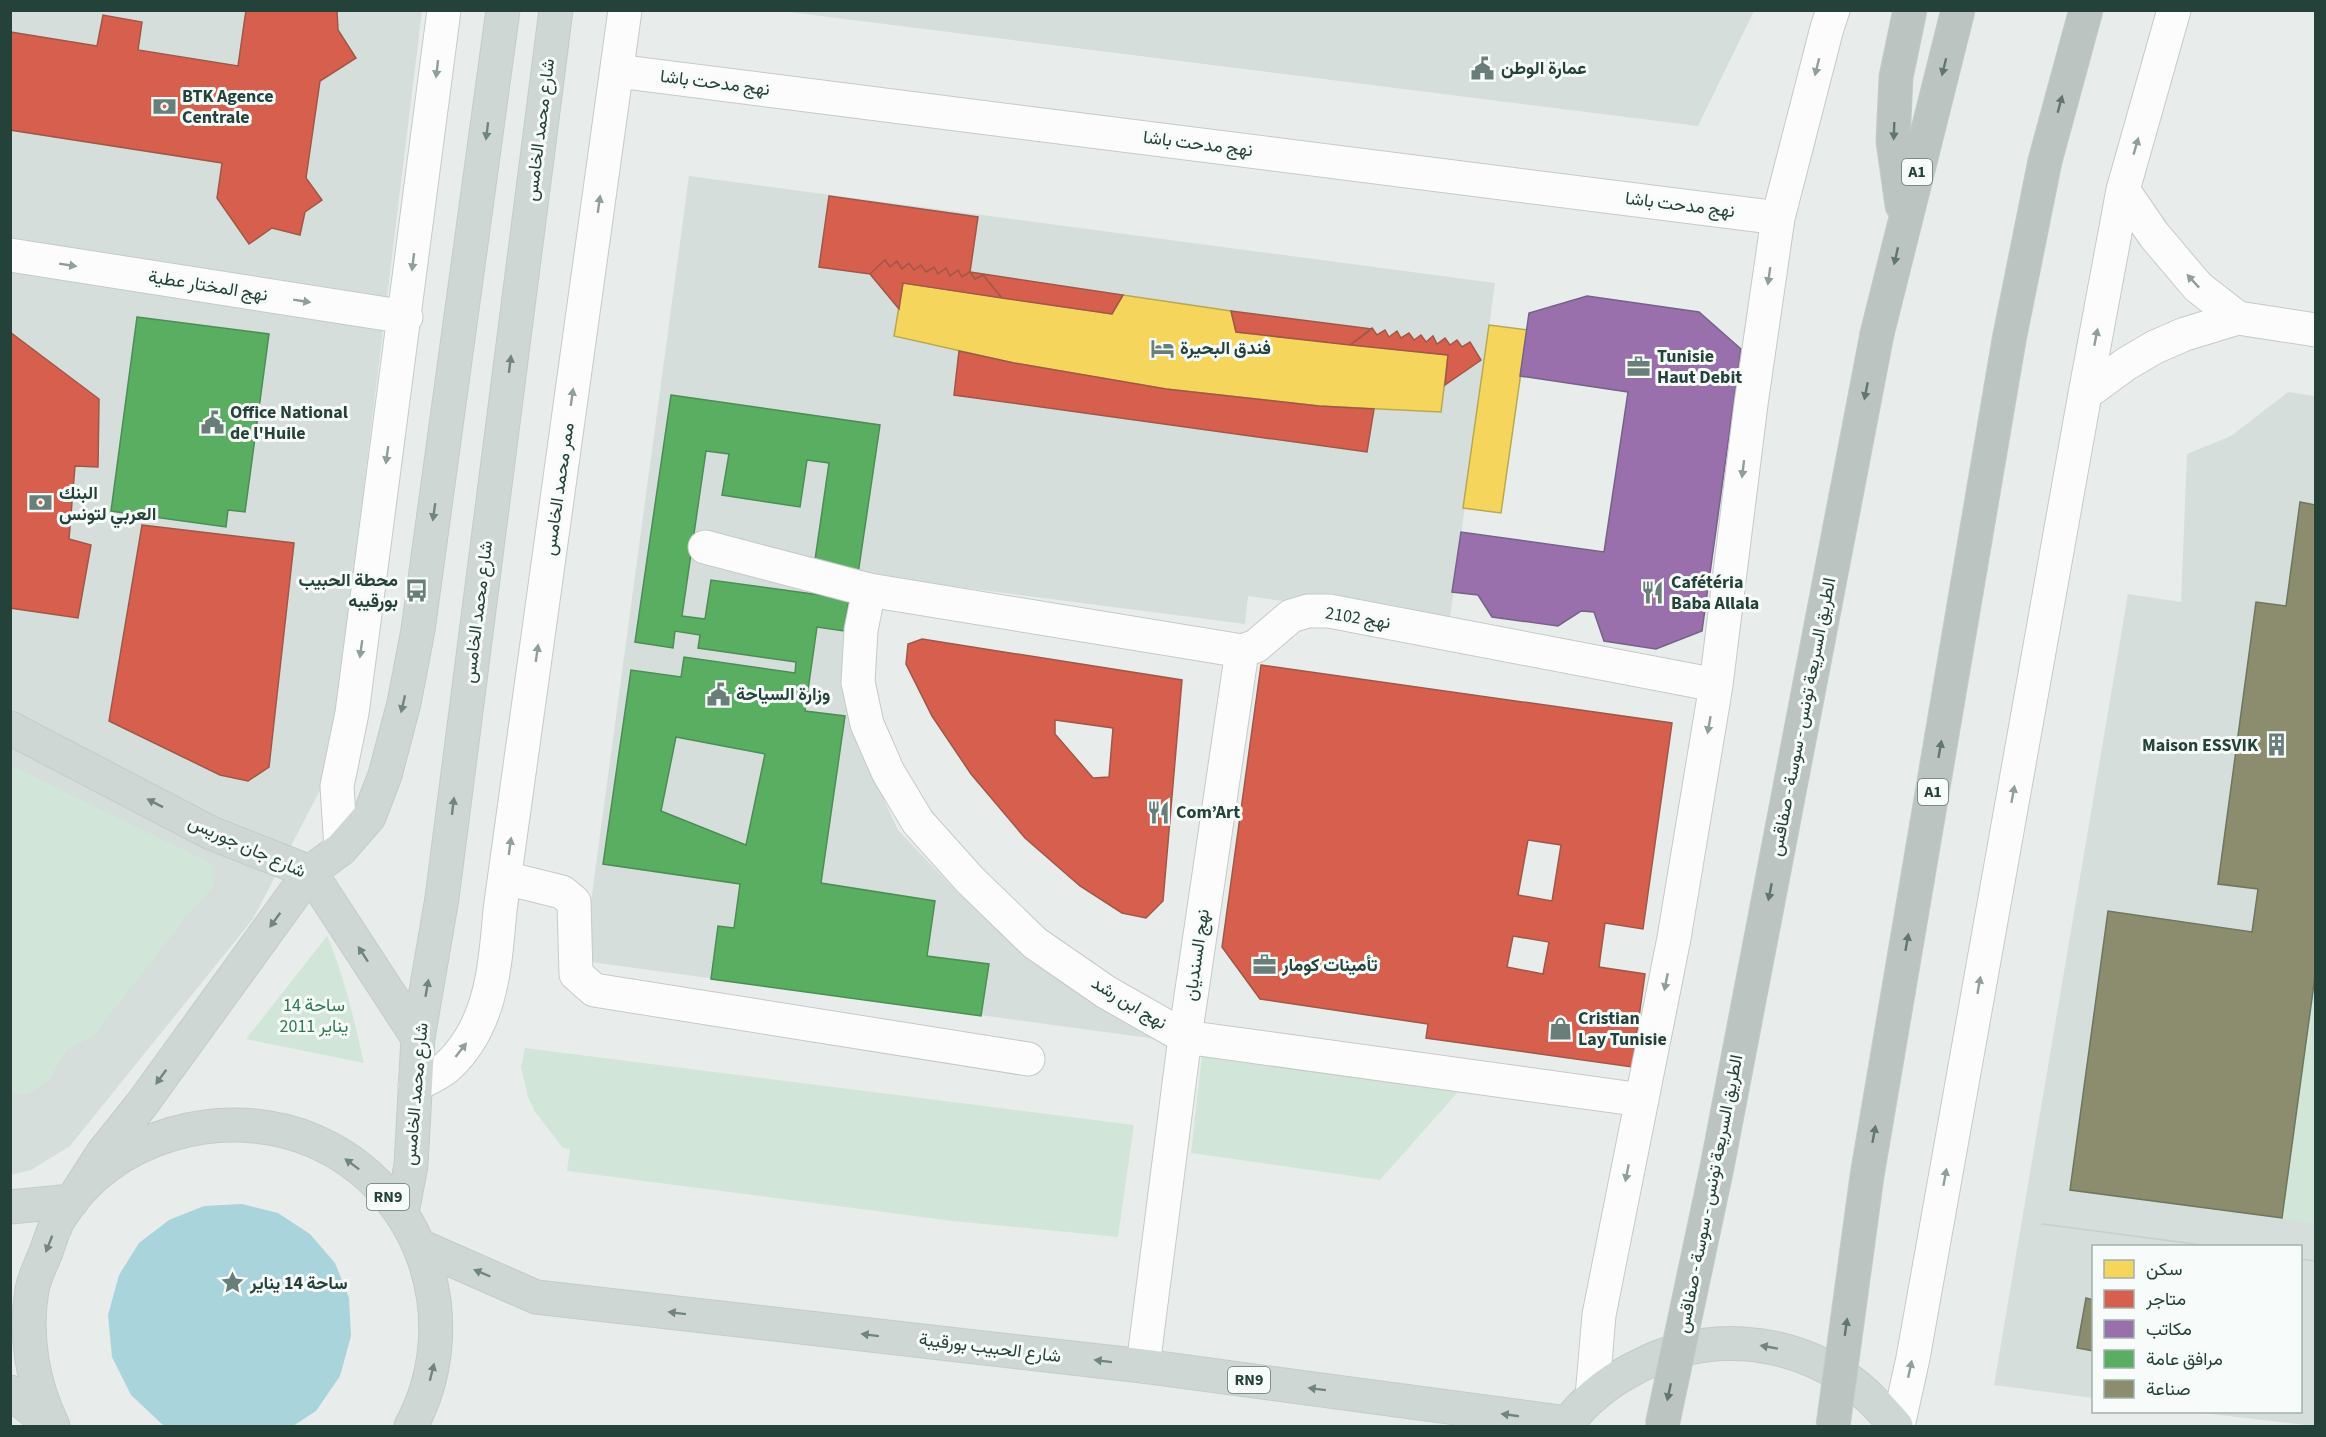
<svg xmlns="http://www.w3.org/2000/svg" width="2326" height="1437" font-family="'Source Sans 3',Vazirmatn,sans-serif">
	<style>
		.built { fill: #d6dedb }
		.green { fill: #d1e6d8 }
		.water { fill: #a9d4db }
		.homes { fill: #f6d55c; stroke: #b7a952; stroke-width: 1.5 }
		.shops { fill: #d6604d; stroke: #a15747; stroke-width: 1.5; fill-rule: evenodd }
		.offices { fill: #9970ab; stroke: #766289; stroke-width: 1.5 }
		.public { fill: #5aae61; stroke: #4a8e55; stroke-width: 1.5; fill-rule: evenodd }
		.industry { fill: #8c8c6e; stroke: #6d765e; stroke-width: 1.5 }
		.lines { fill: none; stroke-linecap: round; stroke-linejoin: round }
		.minor-casing { stroke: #c5cac8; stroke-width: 35 }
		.major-casing { stroke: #c3ccc9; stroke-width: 35 }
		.highway-casing { stroke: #c3ccc9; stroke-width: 35 }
		.minor { stroke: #fcfcfc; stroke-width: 33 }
		.major { stroke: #cfd7d5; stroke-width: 33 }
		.highway { stroke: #bcc4c2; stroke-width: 33 }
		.tram { stroke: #c9cdcc; stroke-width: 1.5 }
		.highway-bridge-casing { stroke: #c3ccc9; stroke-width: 35; stroke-linecap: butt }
		.highway-bridge { stroke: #bcc4c2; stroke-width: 33 }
		.oneway { fill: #909f9b }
		.oneway2 { fill: #617670 }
		.oneway3 { fill: #718580 }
		.labels { text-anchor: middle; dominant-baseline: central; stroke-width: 6; stroke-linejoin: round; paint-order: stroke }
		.shield { fill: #f7fbf9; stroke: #637a73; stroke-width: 1.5 }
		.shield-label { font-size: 16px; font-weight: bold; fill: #24423a }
		.poi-label { font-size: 18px; font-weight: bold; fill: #24423a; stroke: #f7fbf9; text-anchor: start }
		.street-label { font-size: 18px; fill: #24423a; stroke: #f7fbf9 }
		.park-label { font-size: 18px; fill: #2d7a4b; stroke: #f7fbf9 }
	</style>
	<rect width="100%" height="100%" fill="#e8edeb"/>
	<path class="built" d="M 10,11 L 422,11 L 329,773 L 253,919 L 70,1146 L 31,1170 L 11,1175 Z
		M 781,11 L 1754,10 L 1754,11 L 1698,126 Z
		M 689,176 L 1495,283 L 1449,625 L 1248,596 L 1245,624 L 858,574 L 846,666 L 860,748 L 898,830 L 959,894 L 1028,955 L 1164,1040 L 583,961 Z
		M 2288,392 L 2315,396 L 2315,1426 L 2194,1412 L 2300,1412 L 2300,1246 L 2094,1246 L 2093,1398 L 1994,1385 L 2128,594 L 2181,602 L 2187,454 L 2231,436 Z"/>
	<path class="green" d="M 10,765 L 212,864 L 213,887 L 189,913 L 93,1036 L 67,1049 L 48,1081 L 27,1094 L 11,1093 Z
		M 327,936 C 345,977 354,1021 364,1063 L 246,1039 Z
		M 2315,969 L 2315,1223 L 2282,1218 Z
		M 1203,1045 L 1465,1084 L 1380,1180 L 1191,1153 Z
		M 525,1048 L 1134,1125 L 1118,1237 L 953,1221 L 567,1171 L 570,1149 L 563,1148 L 535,1112 L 528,1097 L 521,1067 Z"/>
	<path class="water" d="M 242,1204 L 278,1213 L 310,1234 L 335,1263 L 349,1298 L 351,1336 L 340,1376 L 316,1411 L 293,1426 L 164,1426 L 131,1395 L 112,1357 L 108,1315 L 119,1275 L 139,1243 L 169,1220 L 204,1206 Z"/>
	<path class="homes" d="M 903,283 L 1112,314 L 1123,295 L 1231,311 L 1236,332 L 1448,355 L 1441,412 L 1319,406 L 1166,389 L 1014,363 L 894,336 Z
		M 1489,325 L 1527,330 L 1501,513 L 1463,508 Z"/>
	<path class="shops" d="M 246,10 L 337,10 L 338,30 L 356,58 L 320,81 L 306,178 L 322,200 L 305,212 L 300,235 L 272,228 L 249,244 L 217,198 L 222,163 L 10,130 L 10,32 L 97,46 L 103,15 L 142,22 L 138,50 L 238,66 Z
		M 829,196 L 978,217 L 970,272 L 962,277 L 958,270 L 950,276 L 946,268 L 938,274 L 934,267 L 926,272 L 921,265 L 914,270 L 909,263 L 902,269 L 897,261 L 890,267 L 885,260 L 870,274 L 819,267 Z
		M 885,260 L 890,267 L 897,261 L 902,269 L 909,263 L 914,270 L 921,265 L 926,272 L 934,267 L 938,274 L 946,268 L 950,276 L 958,270 L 962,277 L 970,272 L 975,279 L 983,275 L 1002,298 L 903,283 L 899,309 L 870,274 Z
		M 970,272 L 1123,295 L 1112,314 L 1002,298 L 983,275 L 975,279 Z
		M 1231,311 L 1372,329 L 1350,345 L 1236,332 Z
		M 1372,328 L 1377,335 L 1385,330 L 1389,337 L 1397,331 L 1401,338 L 1409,333 L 1414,340 L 1421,335 L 1426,342 L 1433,336 L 1437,344 L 1445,338 L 1450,345 L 1457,340 L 1462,347 L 1470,342 L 1481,360 L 1445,385 L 1448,355 L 1350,345 Z
		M 10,332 L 99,399 L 98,467 L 75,466 L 69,539 L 91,545 L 78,618 L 10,608 Z
		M 959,351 L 1014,363 L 1166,389 L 1319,406 L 1374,409 L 1367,452 L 954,395 Z
		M 142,525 L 294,543 L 269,767 L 248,781 L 220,775 L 109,721 Z
		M 922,639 L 1182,680 L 1163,901 L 1146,918 L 1122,913 L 1080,886 L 1025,838 L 971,774 L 932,716 L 906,664 L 908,644 ZM 1055,720 L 1113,728 L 1109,777 L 1093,778 L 1055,734 Z
		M 1261,665 L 1672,723 L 1643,929 L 1605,923 L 1599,967 L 1645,974 L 1632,1067 L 1426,1038 L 1428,1024 L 1260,999 L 1222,947 ZM 1528,840 L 1561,845 L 1552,901 L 1518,895 ZM 1513,936 L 1549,942 L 1543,974 L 1507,967 Z"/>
	<path class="offices" d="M 1587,296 L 1699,312 L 1741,349 L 1702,631 L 1656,649 L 1604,641 L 1594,612 L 1581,611 L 1558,626 L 1492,617 L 1478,595 L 1452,592 L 1461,532 L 1604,552 L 1628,392 L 1520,376 L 1529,313 Z"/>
	<path class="public" d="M 137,317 L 269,334 L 245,512 L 228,510 L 226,527 L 111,511 Z
		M 671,395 L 880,425 L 858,574 L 814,567 L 829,463 L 807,460 L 800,507 L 722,495 L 729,454 L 706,451 L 682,616 L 705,619 L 711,580 L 849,599 L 844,631 L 817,627 L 805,711 L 845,716 L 821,883 L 935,901 L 927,956 L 989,964 L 981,1016 L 711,979 L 718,926 L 734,928 L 740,884 L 603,864 L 631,670 L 681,677 L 684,657 L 795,673 L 796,662 L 698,648 L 700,635 L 675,631 L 673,648 L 635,642 ZM 676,737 L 765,754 L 746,845 L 661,811 Z"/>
	<path class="industry" d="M 2300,502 L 2316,505 L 2316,969 L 2282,1218 L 2070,1190 L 2108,911 L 2252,932 L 2258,889 L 2218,884 L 2256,602 L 2286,606 Z
		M 2086,1298 L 2094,1300 L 2094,1351 L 2077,1348 Z"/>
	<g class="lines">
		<defs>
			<path id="minor" d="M 617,71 L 1778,218
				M 2123,190 L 2154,235 L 2198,287 L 2238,318
				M 10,255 L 406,317
				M 2085,394 L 2126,364 L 2155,347 L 2185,334 L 2238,318 L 2316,330
				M 705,547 L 869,590 L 1242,651 L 1256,646 L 1291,616 L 1308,611 L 1329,611 L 1716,685
				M 869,590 L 861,630 L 858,682 L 867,724 L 888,772 L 918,822 L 970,880 L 1035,943 L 1106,992 L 1185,1037 L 1642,1100
				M 341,849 L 337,786 L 352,713 L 444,10
				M 505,878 L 562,892 L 574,902 L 576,974 L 594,990 L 1028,1059
				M 415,1085 C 425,1080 438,1075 447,1067 C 492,1026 495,966 500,910 L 625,10
				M 1143,1366 L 1185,1037 L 1242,651
				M 1592,1397 L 1599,1315 L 1674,938 L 1716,685 L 1751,404 L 1778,218 L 1827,28 L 1833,10
				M 1898,1426 L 1913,1358 L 2085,394 L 2123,190 L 2174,10"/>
			<path id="major" d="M 10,728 L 211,833 L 310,872 L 418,1038
				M 10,1207 L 72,1201 L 102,1154 L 142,1104 L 310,872 L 341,849 L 369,817 L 385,775 L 404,703 L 418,630 L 503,10
				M 402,1213 L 411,1165 L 418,1038 L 442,898 L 556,10
				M 420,1246 L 536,1297 L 1143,1366 L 1568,1423
				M 10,1392 L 51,1425
				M 53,1426 C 33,1385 24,1336 32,1290 C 34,1278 41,1264 46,1252 C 50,1241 53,1229 59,1219 C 109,1134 226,1103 314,1141 C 425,1189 467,1322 411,1426
				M 1566,1426 C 1582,1402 1609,1381 1635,1368 C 1703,1331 1783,1337 1847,1379 C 1866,1392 1881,1409 1896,1426"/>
			<path id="highway" d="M 2045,161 L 2086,10
				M 1902,205 L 1893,141 L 1896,77 L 1910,10
				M 1877,334 L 1958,10"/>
		</defs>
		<use href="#minor" class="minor-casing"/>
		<use href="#major" class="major-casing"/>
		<use href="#highway" class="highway-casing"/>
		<use href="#minor" class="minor"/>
		<use href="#major" class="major"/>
		<use href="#highway" class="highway"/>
		<path class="tram" d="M 2042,1224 L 2210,1246
			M 2300,1259 L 2316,1261"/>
		<defs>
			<path id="highway-bridge" d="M 1662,1426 L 1717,1167 L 1877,334
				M 1833,1426 L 1867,1176 L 2009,340 L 2045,161"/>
		</defs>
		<use href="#highway-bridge" class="highway-bridge-casing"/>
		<use href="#highway-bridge" class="highway-bridge"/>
	</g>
	<defs><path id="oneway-solid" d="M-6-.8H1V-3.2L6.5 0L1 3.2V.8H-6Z" transform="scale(1.5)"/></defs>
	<g class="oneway">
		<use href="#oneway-solid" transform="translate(1817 67) rotate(104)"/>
		<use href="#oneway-solid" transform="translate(437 69) rotate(97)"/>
		<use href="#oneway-solid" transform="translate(2136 146) rotate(-74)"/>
		<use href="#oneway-solid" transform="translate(599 204) rotate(-82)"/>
		<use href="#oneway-solid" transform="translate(413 262) rotate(97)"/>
		<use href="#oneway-solid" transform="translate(68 265) rotate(9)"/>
		<use href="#oneway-solid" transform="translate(1769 276) rotate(98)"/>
		<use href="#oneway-solid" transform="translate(2193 281) rotate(-133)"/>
		<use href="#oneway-solid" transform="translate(302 301) rotate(9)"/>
		<use href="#oneway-solid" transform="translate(2096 337) rotate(-79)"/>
		<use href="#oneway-solid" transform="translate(572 397) rotate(-82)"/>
		<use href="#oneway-solid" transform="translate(387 455) rotate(98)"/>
		<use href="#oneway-solid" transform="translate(1743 469) rotate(97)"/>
		<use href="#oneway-solid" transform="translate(361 649) rotate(98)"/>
		<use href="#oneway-solid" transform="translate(537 653) rotate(-82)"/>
		<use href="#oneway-solid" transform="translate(1709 725) rotate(100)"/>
		<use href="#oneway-solid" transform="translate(2013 794) rotate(-80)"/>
		<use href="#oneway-solid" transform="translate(510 846) rotate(-82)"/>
		<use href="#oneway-solid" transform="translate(1666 982) rotate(101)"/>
		<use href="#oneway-solid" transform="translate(1979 985) rotate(-80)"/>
		<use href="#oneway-solid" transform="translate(461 1050) rotate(-52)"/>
		<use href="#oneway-solid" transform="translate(1627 1173) rotate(101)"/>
		<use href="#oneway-solid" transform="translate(1945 1177) rotate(-80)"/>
		<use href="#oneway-solid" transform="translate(1910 1369) rotate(-78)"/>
	</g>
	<g class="oneway2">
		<use href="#oneway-solid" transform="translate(1944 67) rotate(104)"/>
		<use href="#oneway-solid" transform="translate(2060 104) rotate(-75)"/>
		<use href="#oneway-solid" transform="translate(1894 131) rotate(92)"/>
		<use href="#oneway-solid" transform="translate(1896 256) rotate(103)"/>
		<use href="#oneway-solid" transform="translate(1866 391) rotate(101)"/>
		<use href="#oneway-solid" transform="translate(1940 749) rotate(-80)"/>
		<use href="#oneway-solid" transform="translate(1770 892) rotate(101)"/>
		<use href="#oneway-solid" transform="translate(1907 942) rotate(-80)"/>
		<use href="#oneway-solid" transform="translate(1874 1134) rotate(-80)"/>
		<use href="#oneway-solid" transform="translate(1846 1327) rotate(-82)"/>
		<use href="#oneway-solid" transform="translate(1669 1392) rotate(102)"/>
	</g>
	<g class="oneway3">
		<use href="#oneway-solid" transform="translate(487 131) rotate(97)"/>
		<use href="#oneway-solid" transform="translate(510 364) rotate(-83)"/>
		<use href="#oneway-solid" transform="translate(434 512) rotate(98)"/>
		<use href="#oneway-solid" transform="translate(403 704) rotate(103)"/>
		<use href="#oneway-solid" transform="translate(155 803) rotate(-153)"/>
		<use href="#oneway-solid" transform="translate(453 806) rotate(-83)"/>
		<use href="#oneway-solid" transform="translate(275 920) rotate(126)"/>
		<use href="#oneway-solid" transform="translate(363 954) rotate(-123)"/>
		<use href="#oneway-solid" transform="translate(427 988) rotate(-80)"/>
		<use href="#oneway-solid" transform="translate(161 1077) rotate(126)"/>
		<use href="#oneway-solid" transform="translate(352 1164) rotate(-143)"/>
		<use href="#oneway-solid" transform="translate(49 1244) rotate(111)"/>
		<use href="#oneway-solid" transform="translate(482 1273) rotate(-157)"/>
		<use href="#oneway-solid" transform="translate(677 1313) rotate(-173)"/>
		<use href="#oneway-solid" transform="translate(870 1335) rotate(-173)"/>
		<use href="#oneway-solid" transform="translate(1769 1347) rotate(-170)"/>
		<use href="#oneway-solid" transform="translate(1103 1361) rotate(-173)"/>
		<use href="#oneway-solid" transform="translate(432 1372) rotate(-76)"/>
		<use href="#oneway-solid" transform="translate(1317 1389) rotate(-173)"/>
		<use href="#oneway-solid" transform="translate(1510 1415) rotate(-172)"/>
	</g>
	<defs>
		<symbol id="civic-bare" viewBox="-9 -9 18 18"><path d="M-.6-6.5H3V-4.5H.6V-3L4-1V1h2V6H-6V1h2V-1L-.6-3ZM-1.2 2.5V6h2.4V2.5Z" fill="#697e78" stroke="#f7fbf9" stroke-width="2.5" paint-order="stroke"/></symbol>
		<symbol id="bank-bare" viewBox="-9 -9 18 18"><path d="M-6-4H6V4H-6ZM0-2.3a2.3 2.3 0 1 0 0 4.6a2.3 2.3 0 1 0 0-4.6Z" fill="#697e78" stroke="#f7fbf9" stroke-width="2.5" paint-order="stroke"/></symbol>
		<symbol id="hotel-bare" viewBox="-9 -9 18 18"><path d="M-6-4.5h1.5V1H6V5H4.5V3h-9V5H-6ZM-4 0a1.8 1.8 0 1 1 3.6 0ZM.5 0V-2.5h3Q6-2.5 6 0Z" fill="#697e78" stroke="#f7fbf9" stroke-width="2.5" paint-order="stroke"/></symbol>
		<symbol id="office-bare" viewBox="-9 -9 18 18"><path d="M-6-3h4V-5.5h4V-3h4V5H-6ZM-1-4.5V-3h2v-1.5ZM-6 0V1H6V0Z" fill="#697e78" stroke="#f7fbf9" stroke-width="2.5" paint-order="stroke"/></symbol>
		<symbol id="bus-bare" viewBox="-9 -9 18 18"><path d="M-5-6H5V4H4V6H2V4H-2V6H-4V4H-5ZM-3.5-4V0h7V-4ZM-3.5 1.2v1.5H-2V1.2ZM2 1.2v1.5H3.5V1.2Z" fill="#697e78" stroke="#f7fbf9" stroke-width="2.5" paint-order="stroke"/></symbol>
		<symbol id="restaurant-bare" viewBox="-9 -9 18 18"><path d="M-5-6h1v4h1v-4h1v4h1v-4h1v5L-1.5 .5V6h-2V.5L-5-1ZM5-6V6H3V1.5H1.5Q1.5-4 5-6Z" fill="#697e78" stroke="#f7fbf9" stroke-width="2.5" paint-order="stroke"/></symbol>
		<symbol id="building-bare" viewBox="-9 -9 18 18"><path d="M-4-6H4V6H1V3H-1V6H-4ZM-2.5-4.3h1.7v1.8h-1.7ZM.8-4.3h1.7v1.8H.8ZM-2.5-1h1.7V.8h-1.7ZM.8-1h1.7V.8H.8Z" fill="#697e78" stroke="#f7fbf9" stroke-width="2.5" paint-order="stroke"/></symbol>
		<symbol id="shop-bare" viewBox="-9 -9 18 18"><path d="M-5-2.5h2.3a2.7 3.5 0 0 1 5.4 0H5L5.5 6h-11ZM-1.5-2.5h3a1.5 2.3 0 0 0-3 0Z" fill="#697e78" stroke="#f7fbf9" stroke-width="2.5" paint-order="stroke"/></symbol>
		<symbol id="sight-bare" viewBox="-9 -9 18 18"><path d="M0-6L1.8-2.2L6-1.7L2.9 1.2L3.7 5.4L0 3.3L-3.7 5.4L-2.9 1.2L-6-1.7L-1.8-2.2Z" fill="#697e78" stroke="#f7fbf9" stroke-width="2.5" paint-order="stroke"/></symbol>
	</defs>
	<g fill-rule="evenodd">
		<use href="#civic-bare" x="1466" y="52" width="33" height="33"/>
		<use href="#bank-bare" x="148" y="90" width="33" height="33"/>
		<use href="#hotel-bare" x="1146" y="332" width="33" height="33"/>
		<use href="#office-bare" x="1622" y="350" width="33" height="33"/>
		<use href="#civic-bare" x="196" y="406" width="33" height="33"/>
		<use href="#bank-bare" x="24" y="486" width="33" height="33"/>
		<use href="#bus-bare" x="400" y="574" width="33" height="33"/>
		<use href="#restaurant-bare" x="1636" y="576" width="33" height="33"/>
		<use href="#civic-bare" x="702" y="678" width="33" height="33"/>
		<use href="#building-bare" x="2260" y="728" width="33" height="33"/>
		<use href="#restaurant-bare" x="1142" y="796" width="33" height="33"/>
		<use href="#office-bare" x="1248" y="948" width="33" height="33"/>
		<use href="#shop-bare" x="1544" y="1012" width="33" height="33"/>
		<use href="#sight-bare" x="216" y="1266" width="33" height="33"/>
	</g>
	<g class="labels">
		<g class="shield">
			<rect x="1902" y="159" width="30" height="26" rx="4.5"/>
			<rect x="1918" y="779" width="30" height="26" rx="4.5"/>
			<rect x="367" y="1184" width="42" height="26" rx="4.5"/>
			<rect x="1228" y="1367" width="42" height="26" rx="4.5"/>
		</g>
		<g class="shield-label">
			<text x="1917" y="172">A1</text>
			<text x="1933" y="792">A1</text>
			<text x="388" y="1197">RN9</text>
			<text x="1249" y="1380">RN9</text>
		</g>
		<g class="poi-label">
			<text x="1501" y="68">عمارة الوطن</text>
			<text x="182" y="96">BTK Agence<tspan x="182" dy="21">Centrale</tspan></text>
			<text x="1180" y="348">فندق البحيرة</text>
			<text x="1657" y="356">Tunisie<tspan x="1657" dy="21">Haut Debit</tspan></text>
			<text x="230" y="412">Office National<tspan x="230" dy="21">de l'Huile</tspan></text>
			<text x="59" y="493">البنك<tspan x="59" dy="21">العربي لتونس</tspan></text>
			<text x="398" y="580" text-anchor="end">محطة الحبيب<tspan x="398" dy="21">بورقيبه</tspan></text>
			<text x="1671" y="582">Cafétéria<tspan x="1671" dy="21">Baba Allala</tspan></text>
			<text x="736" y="694">وزارة السياحة</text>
			<text x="2258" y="745" text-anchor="end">Maison ESSVIK</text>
			<text x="1176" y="812">Com’Art</text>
			<text x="1282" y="965">تأمينات كومار</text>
			<text x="1578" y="1018">Cristian<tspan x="1578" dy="21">Lay Tunisie</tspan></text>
			<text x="250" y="1283">ساحة 14 يناير</text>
		</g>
		<g class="street-label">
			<text transform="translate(715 83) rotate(7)">نهج مدحت باشا</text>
			<text transform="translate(540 130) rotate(-83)">شارع محمد الخامس</text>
			<text transform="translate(1198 144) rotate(7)">نهج مدحت باشا</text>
			<text transform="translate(1680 205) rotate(7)">نهج مدحت باشا</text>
			<text transform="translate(208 286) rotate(9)">نهج المختار عطية</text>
			<text transform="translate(559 489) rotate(-82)">ممر محمد الخامس</text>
			<text transform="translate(478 612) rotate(-83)">شارع محمد الخامس</text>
			<text transform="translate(1358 618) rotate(9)">نهج 2102</text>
			<text transform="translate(1803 717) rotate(-79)">الطريق السريعة تونس - سوسة - صفاقس</text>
			<text transform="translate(247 847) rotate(24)">شارع جان جوريس</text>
			<text transform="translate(1197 955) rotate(-82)">نهج السنديان</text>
			<text transform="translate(1129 1003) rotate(31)">نهج ابن رشد</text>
			<text transform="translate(416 1094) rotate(-85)">شارع محمد الخامس</text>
			<text transform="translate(1710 1194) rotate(-79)">الطريق السريعة تونس - سوسة - صفاقس</text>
			<text transform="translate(990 1348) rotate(7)">شارع الحبيب بورقيبة</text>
		</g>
		<g class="park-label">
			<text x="314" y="1005">ساحة 14<tspan x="314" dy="21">يناير 2011</tspan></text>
		</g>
	</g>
	<rect width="2326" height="1437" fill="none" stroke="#24423a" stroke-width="24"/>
	<rect x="2092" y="1245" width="210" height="168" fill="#f7fbf9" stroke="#a3b1ad" stroke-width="1.5"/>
	<rect x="2104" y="1260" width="30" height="18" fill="#f6d55c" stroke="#a3b1ad" stroke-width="1.5"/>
	<text x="2146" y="1275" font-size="18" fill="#24423a">سكن</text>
	<rect x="2104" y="1290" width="30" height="18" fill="#d6604d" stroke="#a3b1ad" stroke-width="1.5"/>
	<text x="2146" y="1305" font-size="18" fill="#24423a">متاجر</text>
	<rect x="2104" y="1320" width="30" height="18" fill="#9970ab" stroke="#a3b1ad" stroke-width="1.5"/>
	<text x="2146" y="1335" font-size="18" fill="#24423a">مكاتب</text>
	<rect x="2104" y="1350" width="30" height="18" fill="#5aae61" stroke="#a3b1ad" stroke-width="1.5"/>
	<text x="2146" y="1365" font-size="18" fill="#24423a">مرافق عامة</text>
	<rect x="2104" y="1380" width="30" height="18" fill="#8c8c6e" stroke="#a3b1ad" stroke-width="1.5"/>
	<text x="2146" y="1395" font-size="18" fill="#24423a">صناعة</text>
</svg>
